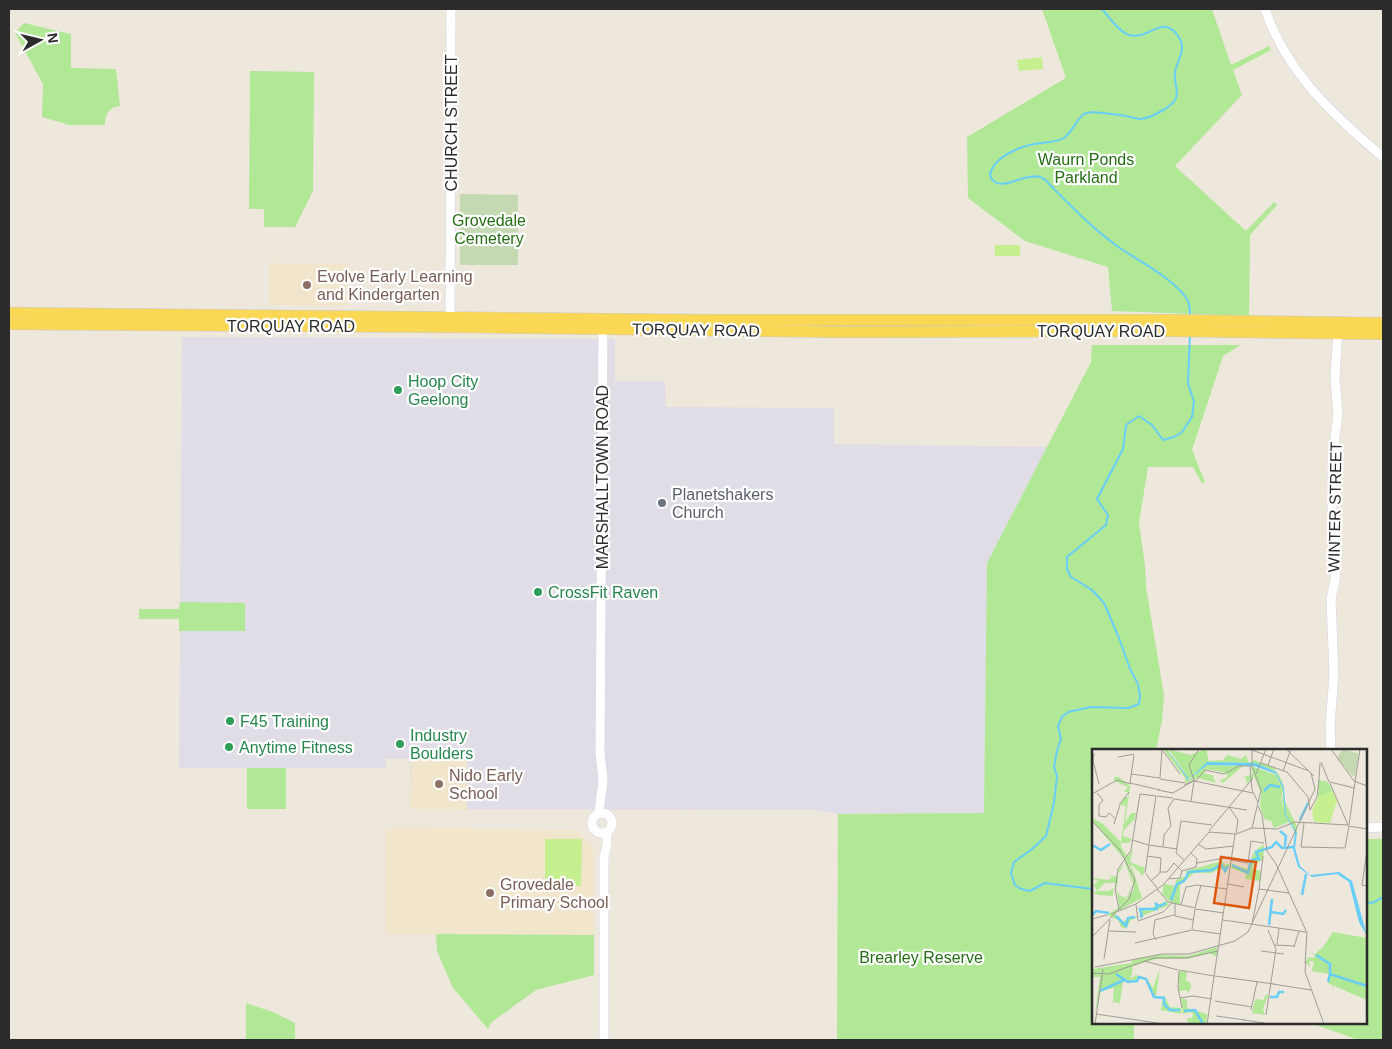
<svg xmlns="http://www.w3.org/2000/svg" width="1392" height="1049" font-family="Arial,sans-serif">
	<style>
		.industrial { fill: #e0dde6 }
		.education { fill: #f1e5cb }
		.green { fill: #b0e895 }
		.cemetery { fill: #c4d9b2 }
		.pitch { fill: #c6f090 }
		.lines { fill: none; stroke-linecap: round; stroke-linejoin: round }
		.stream { stroke: #68cef7; stroke-width: 2 }
		.tertiary-casing { stroke: #d1d5e5; stroke-width: 10 }
		.primary-casing { stroke: #c8c8c8; stroke-width: 12 }
		.tertiary { stroke: #fff; stroke-width: 9 }
		.primary { stroke: #fad755; stroke-width: 11 }
		.education-dot { fill: #8d6e63; stroke: #fff; stroke-width: 2 }
		.leisure-dot { fill: #2e9e5b; stroke: #fff; stroke-width: 2 }
		.worship-dot { fill: #6b7280; stroke: #fff; stroke-width: 2 }
		.labels { text-anchor: middle; dominant-baseline: central; stroke-width: 4.5; stroke-linejoin: round; paint-order: stroke }
		.street-label { font-size: 16px; fill: #2b2b2b; stroke: #fff }
		.park-label { font-size: 16px; fill: #266e15; stroke: #fff }
		.education-label { font-size: 16px; fill: #785e54; stroke: #fff; text-anchor: start }
		.leisure-label { font-size: 16px; fill: #27864d; stroke: #fff; text-anchor: start }
		.worship-label { font-size: 16px; fill: #5b616d; stroke: #fff; text-anchor: start }
		.inset-river { fill: none; stroke: #68cef7; stroke-width: 2.5 }
		.inset-road { fill: none; stroke: #a09c95; stroke-width: 1 }
		.view { fill: #df570e; fill-opacity: 0.15; stroke: #df570e; stroke-width: 2.5 }
		.inset-edge { fill: none; stroke: #2b2b2b; stroke-width: 2.5 }
	</style>
	<rect width="100%" height="100%" fill="#eee7dc"/>
	<path class="industrial" d="M 182,337 L 615,339 L 615,381 L 665,381 L 666,407 L 834,408 L 834,444 L 1047,447 L 987,563 L 984,813 L 838,814 L 814,810 L 410,809 L 410,759 L 386,759 L 386,768 L 179,768 Z"/>
	<path class="education" d="M 269,263 L 346,264 L 346,306 L 269,305 Z
		M 411,759 L 467,759 L 467,810 L 410,809 Z
		M 386,828 L 572,830 L 579,832 L 590,844 L 594,852 L 594,935 L 386,934 Z"/>
	<path class="green" d="M 1042,9 L 1212,9 L 1231,65 L 1269,46 L 1271,50 L 1233,70 L 1242,95 L 1175,166 L 1246,231 L 1274,202 L 1277,205 L 1250,235 L 1249,316 L 1112,311 L 1108,267 L 1025,241 L 968,198 L 967,137 L 1066,78 Z
		M 24,23 L 71,34 L 71,68 L 116,69 L 120,106 C 108,107 105,115 105,125 L 69,125 L 42,117 L 43,84 L 15,33 Z
		M 250,71 L 314,72 L 313,191 L 295,227 L 264,227 L 264,209 L 249,209 Z
		M 1092,345 L 1241,345 L 1223,356 L 1192,450 L 1205,482 L 1202,483 L 1193,467 L 1148,467 L 1139,523 L 1145,565 L 1146,587 L 1164,695 L 1162,721 L 1156,750 L 1093,750 L 1093,1023 L 1134,1023 L 1134,1040 L 837,1040 L 838,814 L 984,813 L 987,563 L 1091,362 Z
		M 180,602 L 245,603 L 245,631 L 179,631 L 179,619 L 139,619 L 139,609 L 179,609 Z
		M 247,768 L 286,768 L 286,809 L 247,809 Z
		M 1366,839 L 1383,839 L 1383,1040 L 1359,1040 L 1310,1023 L 1366,1023 Z
		M 436,934 L 594,935 L 594,975 L 536,990 L 492,1022 L 488,1029 L 453,988 L 437,951 Z
		M 246,1003 L 273,1012 L 295,1023 L 295,1040 L 246,1040 Z"/>
	<path class="cemetery" d="M 460,194 L 518,195 L 518,265 L 460,265 Z"/>
	<path class="pitch" d="M 1042,57 L 1043,69 L 1019,71 L 1017,60 Z
		M 995,245 L 1020,245 L 1020,256 L 995,256 Z
		M 545,839 L 582,839 L 581,886 L 545,886 Z"/>
	<g class="lines">
		<path class="stream" d="M 1102,9 C 1109,17 1119,32 1129,35 C 1149,41 1164,11 1180,39 C 1186,50 1177,61 1175,72 C 1173,80 1179,89 1176,98 C 1173,107 1150,118 1141,119 C 1136,119 1131,117 1126,116 C 1115,114 1103,113 1092,112 C 1089,113 1086,113 1084,114 C 1077,119 1072,132 1064,138 C 1057,142 1049,142 1042,143 C 1026,144 999,154 992,169 C 989,174 990,179 995,182 C 1006,189 1025,173 1040,177 C 1043,178 1047,181 1049,184 C 1071,206 1092,228 1117,246 C 1138,261 1172,277 1187,299 C 1190,304 1190,311 1190,317
			M 1093,889 L 1045,883 L 1030,891 L 1021,889 L 1015,885 L 1011,873 L 1014,862 L 1031,850 L 1046,836 L 1054,803 L 1057,776 L 1054,767 L 1057,751 L 1061,739 L 1058,726 L 1062,717 L 1068,712 L 1091,707 L 1128,708 L 1139,704 L 1140,696 L 1138,684 L 1130,669 L 1119,638 L 1104,603 L 1092,590 L 1071,577 L 1067,569 L 1067,557 L 1106,525 L 1108,515 L 1097,499 L 1123,449 L 1126,425 L 1139,416 L 1152,425 L 1163,440 L 1174,437 L 1182,432 L 1192,417 L 1194,401 L 1188,384 L 1190,334
			M 1366,902 C 1372,905 1378,900 1383,897"/>
		<defs>
			<path id="tertiary" d="M 1265,9 C 1286,72 1333,115 1383,157
				M 450,322 L 451,9
				M 1331,750 L 1330,726 L 1334,674 L 1331,599 L 1335,580 L 1337,551 L 1332,511 L 1332,462 L 1338,414 L 1335,378 L 1338,327
				M592 823a10 10 0 1 1 20 0a10 10 0 1 1-20 0Z
				M 599,813 L 603,780 L 600,753 L 603,324
				M 1366,828 L 1383,827
				M 604,1040 L 604,858 L 607,844 L 607,832"/>
			<path id="primary" d="M 9,313 L 709,320 L 1174,320 L 1383,323
				M 9,324 L 450,327 L 842,332 L 1173,331 L 1383,334"/>
		</defs>
		<use href="#tertiary" class="tertiary-casing"/>
		<use href="#primary" class="primary-casing"/>
		<use href="#tertiary" class="tertiary"/>
		<use href="#primary" class="primary"/>
	</g>
	<g class="education-dot">
		<circle cx="307" cy="285" r="5"/>
		<circle cx="439" cy="784" r="5"/>
		<circle cx="490" cy="893" r="5"/>
	</g>
	<g class="leisure-dot">
		<circle cx="398" cy="390" r="5"/>
		<circle cx="538" cy="592" r="5"/>
		<circle cx="230" cy="721" r="5"/>
		<circle cx="400" cy="744" r="5"/>
		<circle cx="229" cy="747" r="5"/>
	</g>
	<circle class="worship-dot" cx="662" cy="503" r="5"/>
	<g class="labels">
		<g class="street-label">
			<text transform="translate(451 123) rotate(-90)">CHURCH STREET</text>
			<text x="291" y="326">TORQUAY ROAD</text>
			<text transform="translate(696 330) rotate(1)">TORQUAY ROAD</text>
			<text x="1101" y="331">TORQUAY ROAD</text>
			<text transform="translate(602 477) rotate(-90)">MARSHALLTOWN ROAD</text>
			<text transform="translate(1335 507) rotate(-89)">WINTER STREET</text>
		</g>
		<g class="park-label">
			<text x="1086" y="159">Waurn Ponds<tspan x="1086" dy="18">Parkland</tspan></text>
			<text x="489" y="220">Grovedale<tspan x="489" dy="18">Cemetery</tspan></text>
			<text x="921" y="957">Brearley Reserve</text>
		</g>
		<g class="education-label">
			<text x="317" y="276">Evolve Early Learning<tspan x="317" dy="18">and Kindergarten</tspan></text>
			<text x="449" y="775">Nido Early<tspan x="449" dy="18">School</tspan></text>
			<text x="500" y="884">Grovedale<tspan x="500" dy="18">Primary School</tspan></text>
		</g>
		<g class="leisure-label">
			<text x="408" y="381">Hoop City<tspan x="408" dy="18">Geelong</tspan></text>
			<text x="548" y="592">CrossFit Raven</text>
			<text x="240" y="721">F45 Training</text>
			<text x="410" y="735">Industry<tspan x="410" dy="18">Boulders</tspan></text>
			<text x="239" y="747">Anytime Fitness</text>
		</g>
		<g class="worship-label">
			<text x="672" y="494">Planetshakers<tspan x="672" dy="18">Church</tspan></text>
		</g>
	</g>
	<g transform="translate(1092 749)">
		<rect width="275" height="275" fill="#eee7dc"/>
		<path d="M 71,0 L 75,0 L 97,31 L 113,16 L 151,17 L 131,34 L 128,31 L 135,29 L 135,24 L 115,20 L 112,24 L 120,26 L 124,34 L 106,29 L 93,34 L 93,29 ZM 77,0 L 98,6 L 114,0 L 117,12 L 131,11 L 135,6 L 149,10 L 154,6 L 157,14 L 162,11 L 183,19 L 183,21 L 187,26 L 192,37 L 192,51 L 205,77 L 205,85 L 194,66 L 190,51 L 192,39 L 182,22 L 163,14 L 115,13 L 97,30 ZM 159,17 L 184,26 L 191,40 L 189,51 L 197,73 L 182,79 L 179,72 L 172,70 L 168,57 L 169,44 L 162,27 L 155,35 L 154,29 L 150,28 L 160,26 L 157,25 L 153,23 L 161,26 ZM 22,28 L 27,28 L 38,37 L 33,74 L 39,64 L 44,64 L 43,70 L 32,81 L 31,87 L 40,90 L 37,94 L 29,94 L 29,98 L 36,108 L 39,102 L 41,101 L 38,113 L 53,119 L 51,127 L 39,115 L 50,149 L 22,164 L 31,173 L 37,168 L 48,168 L 49,159 L 53,162 L 74,152 L 78,156 L 39,171 L 34,180 L 29,178 L 26,171 L 15,166 L 26,159 L 42,141 L 39,118 L 0,72 L 0,69 L 11,75 L 29,93 L 34,57 L 28,56 L 32,48 L 36,48 L 36,43 L 32,43 L 36,38 L 22,32 ZM 227,31 L 236,33 L 241,42 L 226,48 ZM 172,95 L 171,111 L 163,114 L 160,120 L 169,122 L 168,132 L 153,130 L 154,125 L 139,119 L 140,115 L 155,120 L 162,103 ZM 34,111 L 41,125 L 41,136 L 35,150 L 27,157 L 24,134 L 13,134 L 5,142 L 17,142 L 21,139 L 21,147 L 7,146 L 1,144 L 5,142 L 3,137 L 0,138 L 6,132 L 0,129 L 17,131 L 20,128 L 16,126 L 25,128 ZM 33,114 L 41,135 L 34,149 L 27,146 L 25,140 L 27,120 ZM 130,112 L 133,116 L 139,114 L 134,123 L 130,119 L 119,124 L 102,124 L 88,136 L 88,156 L 78,153 L 70,145 L 72,135 L 83,137 L 84,131 L 94,127 L 94,122 ZM 241,183 L 275,189 L 275,251 L 242,237 L 240,242 L 241,237 L 236,234 L 237,225 L 220,222 L 222,213 L 217,212 L 218,219 L 214,213 L 216,208 L 222,209 L 223,206 L 217,204 L 223,205 L 231,198 ZM 125,198 L 125,206 L 122,207 L 118,204 L 95,210 L 64,210 L 41,217 L 39,231 L 43,226 L 55,229 L 61,239 L 68,219 L 64,247 L 73,248 L 78,258 L 89,259 L 90,265 L 69,261 L 71,249 L 62,248 L 54,230 L 48,228 L 45,232 L 31,232 L 28,254 L 21,253 L 20,261 L 22,239 L 9,242 L 3,264 L 0,264 L 3,264 L 8,228 L 1,228 L 0,220 L 40,214 L 40,211 L 67,206 L 96,207 ZM 87,222 L 95,223 L 94,232 L 98,233 L 99,239 L 96,244 L 94,241 L 87,242 ZM 173,246 L 176,246 L 171,260 L 173,266 L 160,264 L 163,250 L 172,251 ZM 89,249 L 95,251 L 95,259 L 115,265 L 114,275 L 96,275 L 95,269 L 100,269 L 101,265 L 98,263 L 91,265 Z" fill="#b0e895" fill-rule="evenodd"/>
		<path d="M 251,0 L 267,5 L 263,27 L 259,26 L 245,8 Z" fill="#c4d9b2"/>
		<path d="M 241,42 L 245,52 L 238,74 L 222,73 L 220,61 L 226,48 Z" fill="#c6f090"/>
		<path d="M 75,0 L 97,30 L 115,13 L 164,14 L 184,23 L 192,39 L 194,66 L 205,84 L 203,99 L 208,117 L 218,126 L 247,123 L 260,132 L 275,187 L 267,173 L 257,133 L 245,125 L 220,128 L 206,118 L 201,100 L 203,83 L 193,66 L 191,40 L 184,25 L 162,17 L 115,16 L 96,31 Z" fill="#68cef7"/>
		<path class="inset-river" d="M 172,42 L 178,36 L 188,38M 208,71 L 216,54M 188,82 L 194,87 L 193,97M 0,96 L 9,101 L 18,95M 140,116 L 156,124 L 159,111 L 167,110 L 164,103 L 180,98 L 184,93 L 190,99 L 202,98M 210,146 L 214,125M 79,151 L 85,135 L 92,132 L 97,123 L 120,121 L 129,115 L 133,122 L 136,117M 179,163 L 191,165 L 194,161M 0,166 L 4,162 L 17,164M 24,167 L 34,177 L 36,169 L 43,168M 48,168 L 50,167 L 48,160 L 65,160 L 64,155 L 68,157 L 74,154M 177,176 L 180,150M 224,206 L 238,215 L 238,225M 24,225 L 36,233 L 45,232 L 47,228 L 54,230 L 62,248 L 72,249 L 72,255 L 78,261 L 88,261M 236,233 L 238,225 L 275,237M 8,242 L 32,231M 178,248 L 185,248 L 187,243 L 192,243M 92,262 L 103,261 L 111,275"/>
		<path class="inset-road" d="M 239,0 L 262,32 L 275,37M 160,1 L 217,22 L 222,27M 71,2 L 88,25M 2,4 L 1,12 L 7,35M 26,8 L 42,5M 229,13 L 237,33M 169,14 L 195,23 L 216,48 L 218,61M 176,16 L 182,0M 191,22 L 199,0M 39,25 L 68,29M 164,25 L 174,0M 68,29 L 70,0M 68,30 L 93,34M 227,30 L 228,14M 102,31 L 97,16 L 107,0M 103,33 L 113,21 L 132,25 L 147,17 L 158,17 L 160,41 L 166,53M 238,33 L 262,39M 38,34 L 68,41M 38,34 L 42,6M 238,34 L 256,76M 262,40 L 268,0M 66,41 L 81,44 L 103,31 L 92,36M 5,44 L 11,51 L 7,56 L 7,67 L 14,68 L 17,64 L 24,70M 0,45 L 25,31 L 39,35M 48,45 L 64,47M 65,47 L 81,49M 82,50 L 155,61M 99,52 L 102,32 L 161,44M 27,56 L 37,43M 166,57 L 170,66 L 175,102 L 184,115 L 215,184 L 213,215M 137,58 L 146,71 L 144,84M 218,61 L 225,48 L 227,30M 0,72 L 28,101 L 43,131 L 37,150 L 0,188M 89,72 L 84,104 L 92,111M 89,72 L 120,76M 212,74 L 209,98 L 253,99 L 257,77M 22,75 L 28,56M 257,76 L 262,40M 256,77 L 275,80M 160,79 L 185,80 L 203,73 L 256,76M 117,82 L 161,29M 40,91 L 57,96M 57,95 L 64,47M 106,95 L 114,100 L 142,97M 57,96 L 85,100M 71,98 L 72,86 L 79,77 L 76,59 L 82,50M 275,101 L 270,136 L 275,137M 55,107 L 69,109 L 68,124 L 59,132M 139,111 L 156,114 L 159,92 L 172,94M 105,114 L 138,108M 90,122 L 104,118 L 105,110 L 99,104M 68,123 L 75,123 L 82,114 L 90,122M 53,124 L 57,96M 54,125 L 65,139M 77,130 L 88,129 L 90,122M 136,135 L 152,138M 23,140 L 27,160M 65,140 L 76,153 L 103,159M 167,140 L 171,107M 167,140 L 197,144M 23,141 L 26,120 L 39,101 L 48,45M 83,155 L 83,167 L 101,171M 44,156 L 46,171M 89,156 L 94,138 L 105,136 L 135,140M 103,159 L 109,136M 103,160 L 132,164M 19,165 L 44,155 L 71,136 L 117,83 L 144,85 L 160,79 L 169,41 L 160,17 L 160,0M 0,170 L 15,166M 131,171 L 214,183M 46,172 L 71,163 L 80,154M 160,175 L 167,140M 100,180 L 103,160M 100,181 L 129,185M 17,182 L 44,183M 64,191 L 61,185 L 63,171 L 82,166M 43,194 L 100,181M 185,195 L 187,179M 183,196 L 203,197M 202,198 L 207,182M 169,202 L 192,205M 12,210 L 18,171M 52,212 L 86,221M 214,212 L 213,223 L 232,275M 42,216 L 62,209 L 95,209 L 126,202M 3,218 L 70,205 L 97,205 L 143,192 L 156,183 L 223,40 L 219,24 L 194,0M 87,221 L 122,227M 87,222 L 86,239 L 90,259M 0,224 L 17,225 L 44,215M 123,227 L 182,235M 181,235 L 219,241M 88,249 L 101,247 L 120,250M 123,252 L 160,258M 159,261 L 165,233M 4,265 L 72,275M 174,266 L 184,200 L 176,181M 124,267 L 153,271M 152,271 L 172,274M 3,275 L 11,220M 115,275 L 143,85"/>
		<path class="view" d="M 129,108 L 164,113 L 157,159 L 122,154 Z"/>
		<rect width="275" height="275" class="inset-edge"/>
	</g>
	<rect width="1392" height="1049" fill="none" stroke="#2b2b2b" stroke-width="20"/>
	<g transform="translate(40 40) rotate(82)" stroke="#ffffff" stroke-width="4" paint-order="stroke">
	<path d="M0-4L9 19L0 12L-9 19Z" fill="#2b2b2b"/>
	<text y="-8" font-size="14" font-weight="bold" text-anchor="middle" fill="#2b2b2b">N</text>
	</g>
</svg>
